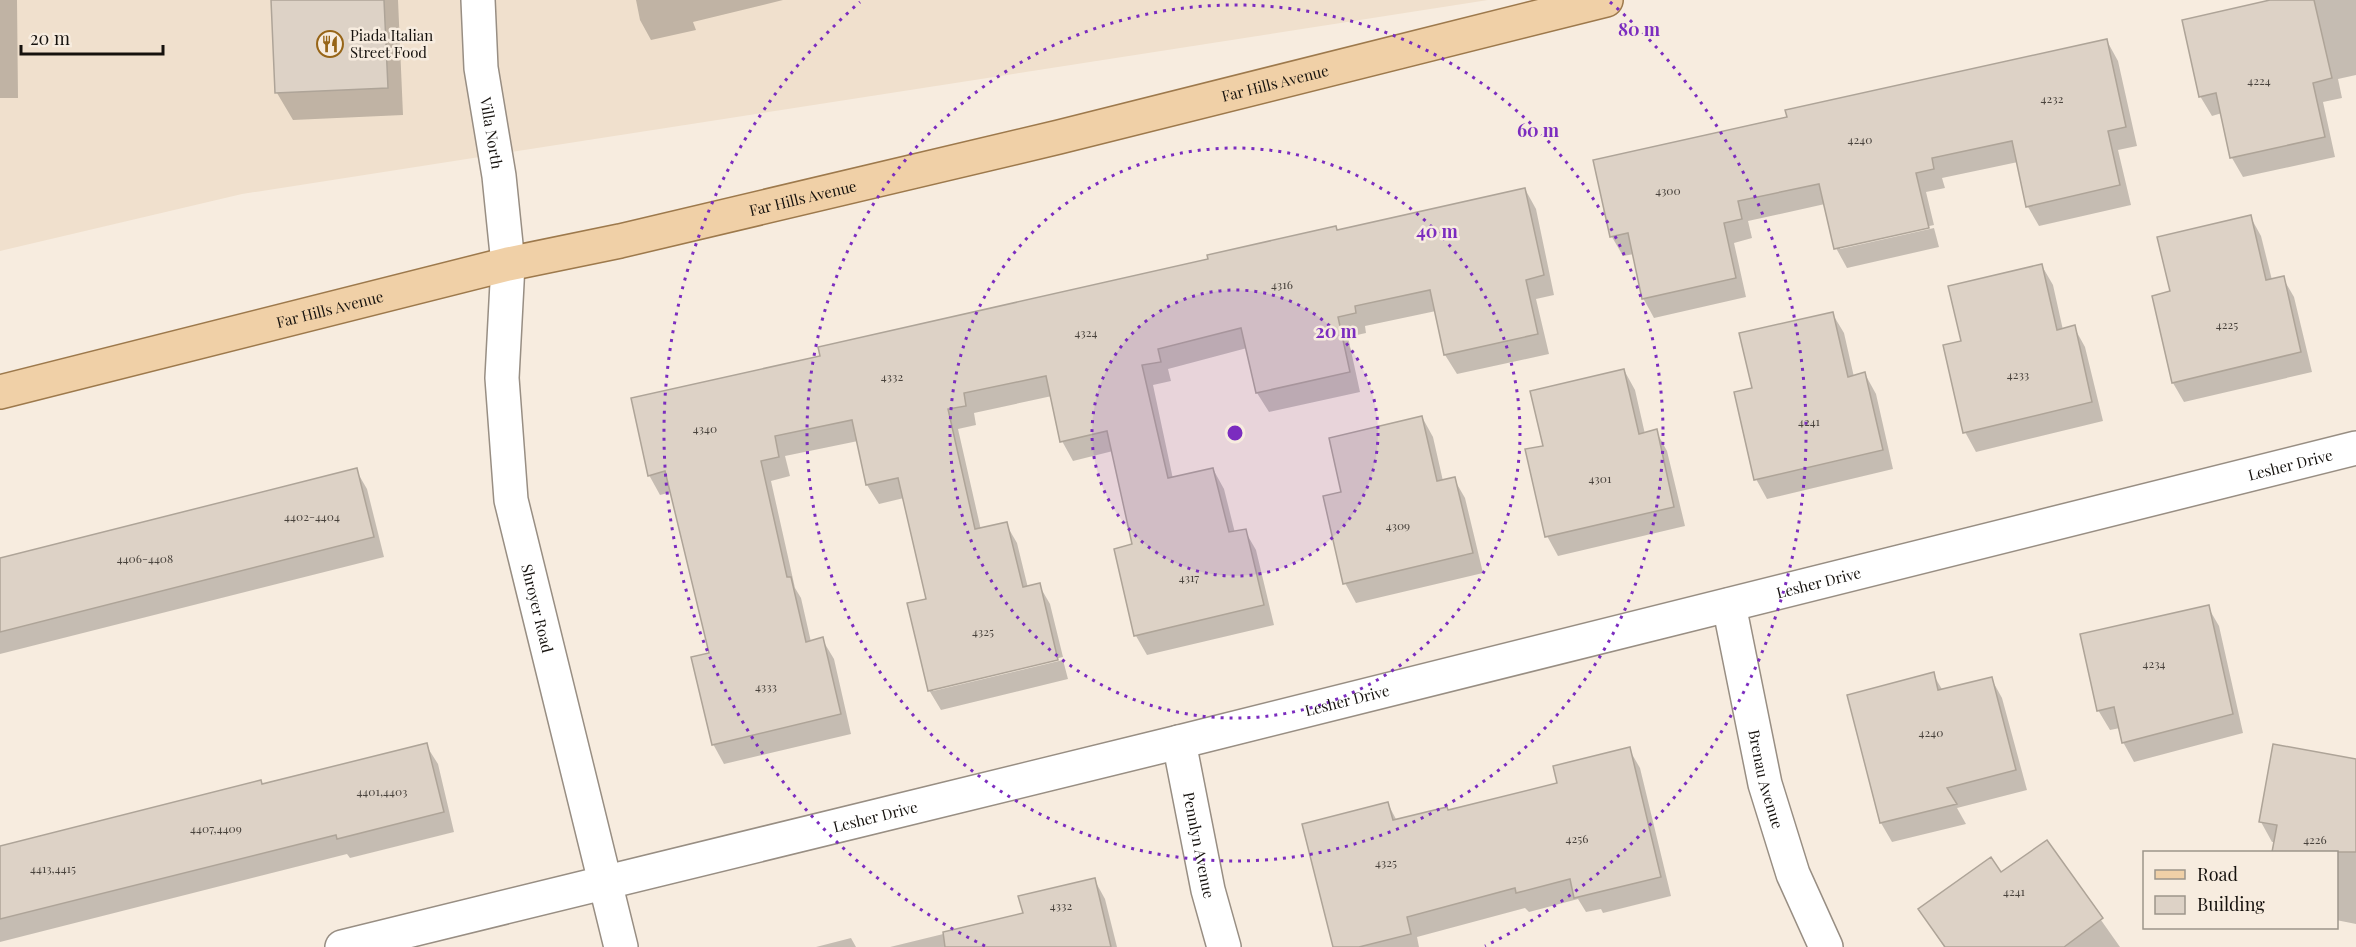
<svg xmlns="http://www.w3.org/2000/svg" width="2356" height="947" font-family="'Playfair Display',serif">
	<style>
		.built { fill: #f0e0cd }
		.shadow { fill: #0003 }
		.building { fill: #ddd2c6; stroke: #aea498; stroke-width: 1.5 }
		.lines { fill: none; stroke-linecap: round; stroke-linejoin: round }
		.street-casing { stroke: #988e83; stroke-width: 36 }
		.secondary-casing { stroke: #988e83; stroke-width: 36 }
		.primary-casing { stroke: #9d794c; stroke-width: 36 }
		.street { stroke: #fff; stroke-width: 33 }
		.secondary { stroke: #fff; stroke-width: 33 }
		.primary { stroke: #f0d0a7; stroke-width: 33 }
		.ring { fill: none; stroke: #7b2cbf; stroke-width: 3; stroke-dasharray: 3 6 }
		.labels { text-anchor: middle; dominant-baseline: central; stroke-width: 5; stroke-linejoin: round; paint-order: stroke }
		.number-label { font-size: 12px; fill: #48423c }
		.poi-label { font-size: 15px; fill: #16120e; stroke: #f7ecdf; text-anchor: start }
		.street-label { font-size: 15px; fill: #16120e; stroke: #f7ecdf }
		.centre { fill: #7b2cbf; stroke: #f7ecdf; stroke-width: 3 }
		.ring-label { font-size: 18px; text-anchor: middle; font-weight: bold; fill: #7b2cbf; stroke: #f7ecdf; stroke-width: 5; stroke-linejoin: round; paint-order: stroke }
	</style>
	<rect width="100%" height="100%" fill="#f7ecdf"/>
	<path class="built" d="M 0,0 L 1488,0 L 242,194 L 0,251 Z"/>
	<path class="shadow" d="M 0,0 L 17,0 L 18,98 L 0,98 Z
		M 272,0 L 398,0 L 403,115 L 293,120 L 277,93 Z
		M 636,0 L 783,0 L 693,22 L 696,30 L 651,40 L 640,20 Z
		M 2277,0 L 2356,0 L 2356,75 L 2338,79 L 2342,98 L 2323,102 L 2335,157 L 2243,177 L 2232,158 L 2222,113 L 2212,116 L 2200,96 Z
		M 2107,41 L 2118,61 L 2137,146 L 2118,150 L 2131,205 L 2039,226 L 2028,207 L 2018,162 L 1942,178 L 1945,188 L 1926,192 L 1934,225 L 1840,246 L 1840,249 L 1934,228 L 1939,247 L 1847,268 L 1836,248 L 1825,204 L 1748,221 L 1752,238 L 1734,243 L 1746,297 L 1654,318 L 1643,298 L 1634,254 L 1623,256 L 1612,237 L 1595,161 L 1788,118 Z
		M 1525,189 L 1536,209 L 1554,295 L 1536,299 L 1549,354 L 1457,374 L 1445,355 L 1436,311 L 1365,326 L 1366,333 L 1348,337 L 1360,392 L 1269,412 L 1257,393 L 1247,348 L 1168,369 L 1171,381 L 1153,385 L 1173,479 L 1213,469 L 1224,489 L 1235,533 L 1245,531 L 1256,550 L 1274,625 L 1147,655 L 1136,636 L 1116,550 L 1134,546 L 1113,451 L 1073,461 L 1062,441 L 1052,396 L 974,413 L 976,425 L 958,429 L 981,530 L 1006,524 L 1017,543 L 1028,588 L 1039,585 L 1050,604 L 1063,657 L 933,688 L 933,691 L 1063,660 L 1068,679 L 941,710 L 929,690 L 928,600 L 904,498 L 879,504 L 867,485 L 858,441 L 785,456 L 790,476 L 771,481 L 795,588 L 801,598 L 811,642 L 822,639 L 834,659 L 851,734 L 724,764 L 713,744 L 711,654 L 672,492 L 660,495 L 649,475 L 821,357 L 1336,227 L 1338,231 Z
		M 2250,216 L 2261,236 L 2272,280 L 2283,278 L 2294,297 L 2312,372 L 2184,402 L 2173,383 L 2172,293 Z
		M 2042,266 L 2053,285 L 2063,330 L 2074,327 L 2085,347 L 2103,421 L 1976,452 L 1965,432 L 1963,342 Z
		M 1832,313 L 1844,333 L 1854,377 L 1865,374 L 1876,394 L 1893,469 L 1767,499 L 1756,479 L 1754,389 Z
		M 1624,370 L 1635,390 L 1645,434 L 1656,431 L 1667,451 L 1685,526 L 1558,556 L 1547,536 L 1545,447 Z
		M 1422,417 L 1433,437 L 1443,481 L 1454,479 L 1465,498 L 1483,573 L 1356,603 L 1345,583 L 1343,493 Z
		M 356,470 L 367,489 L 384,557 L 0,654 L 0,560 Z
		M 2208,607 L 2219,626 L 2243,733 L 2134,762 L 2123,742 L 2120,728 L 2110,730 L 2098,710 Z
		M 1933,674 L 1943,691 L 1991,678 L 2002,698 L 2027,790 L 1957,808 L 1966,824 L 1892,842 L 1881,823 Z
		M 426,745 L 438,764 L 454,832 L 350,858 L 347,854 L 0,942 L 0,848 Z
		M 1629,749 L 1640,768 L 1671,896 L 1603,913 L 1601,909 L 1586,912 L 1578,899 L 1529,912 L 1525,908 L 1417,937 L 1419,947 L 1335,947 L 1388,804 L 1397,821 L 1448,811 L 1559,784 Z
		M 2356,760 L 2356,924 L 2336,920 L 2336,852 L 2274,852 L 2275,842 L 2272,842 L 2261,822 Z
		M 2046,842 L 2120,947 L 1944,947 L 1920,909 L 2001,874 Z
		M 1094,879 L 1105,899 L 1117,947 L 890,947 L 1025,914 Z
		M 851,938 L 856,947 L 816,947 Z"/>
	<path class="building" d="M 271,0 L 384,0 L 388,88 L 275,93 Z
		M 2270,0 L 2314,0 L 2332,78 L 2313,83 L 2325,137 L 2230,158 L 2216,93 L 2199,97 L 2182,20 Z
		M 2107,39 L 2126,127 L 2108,131 L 2120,185 L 2026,207 L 2012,141 L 1932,158 L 1934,169 L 1916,173 L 1929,228 L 1834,249 L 1819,184 L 1738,201 L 1742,219 L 1724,223 L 1736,278 L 1642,299 L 1628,233 L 1610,237 L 1593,160 L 1787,117 L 1785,110 Z
		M 1525,188 L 1544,275 L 1526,280 L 1538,334 L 1444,355 L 1430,290 L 1355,306 L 1356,313 L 1338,317 L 1350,372 L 1256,393 L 1241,328 L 1158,349 L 1161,362 L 1142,365 L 1168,478 L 1213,468 L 1229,532 L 1246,529 L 1264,605 L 1134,636 L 1114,549 L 1132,544 L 1107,431 L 1060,442 L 1046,376 L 964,393 L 966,406 L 948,409 L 975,529 L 1007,522 L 1023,587 L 1040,583 L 1058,660 L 928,691 L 907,603 L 926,599 L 898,478 L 866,485 L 852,420 L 775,436 L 779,457 L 761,461 L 787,577 L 791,577 L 806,642 L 823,637 L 841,714 L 712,745 L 691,657 L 709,653 L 665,471 L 648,476 L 631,398 L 820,356 L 818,347 L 1208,259 L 1207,255 L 1336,226 L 1337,230 Z
		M 2251,215 L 2266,280 L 2284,276 L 2301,352 L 2172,383 L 2152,296 L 2170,291 L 2157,237 Z
		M 2042,264 L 2057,330 L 2075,325 L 2092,402 L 1963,433 L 1943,345 L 1961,341 L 1948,286 Z
		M 1833,312 L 1848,377 L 1865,372 L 1883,450 L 1754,480 L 1734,392 L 1752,388 L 1739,333 Z
		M 1624,369 L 1639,434 L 1657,429 L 1674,507 L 1545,537 L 1525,449 L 1543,446 L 1530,391 Z
		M 1422,416 L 1437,481 L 1455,477 L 1473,553 L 1343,584 L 1323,496 L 1341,492 L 1329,438 Z
		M 357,468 L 374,537 L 0,632 L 0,558 Z
		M 2209,605 L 2233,714 L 2122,743 L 2114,707 L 2097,711 L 2080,634 Z
		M 1934,672 L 1938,690 L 1992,677 L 2016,770 L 1947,788 L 1957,804 L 1880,823 L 1847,695 Z
		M 427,743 L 444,812 L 337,839 L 336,835 L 0,919 L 0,846 L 261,780 L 262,784 Z
		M 2273,744 L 2356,759 L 2356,852 L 2272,852 L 2277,825 L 2259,822 Z
		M 1630,747 L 1661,877 L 1574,898 L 1570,879 L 1516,893 L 1515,888 L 1407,917 L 1411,934 L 1359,947 L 1333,947 L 1302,824 L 1388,802 L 1393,820 L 1447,807 L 1448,810 L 1557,783 L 1553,766 Z
		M 2047,840 L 2103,918 L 2064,947 L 1945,947 L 1918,909 L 1991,857 L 2001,872 Z
		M 1095,878 L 1111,947 L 945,947 L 943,932 L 1023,913 L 1018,896 Z"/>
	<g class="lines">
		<defs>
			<g id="street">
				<path id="s1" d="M 478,0 L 481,68 L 499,176 L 508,264"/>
				<path id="s2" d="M 1729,605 L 1765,784 L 1793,874 L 1826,947"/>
				<path id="s3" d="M 1179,742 L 1208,890 L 1224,947"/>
				<path id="s4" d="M 342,947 L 1179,742 L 2356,448"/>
			</g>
			<g id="secondary">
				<path id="s5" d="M 508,264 L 502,378 L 511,500 L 621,947"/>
			</g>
			<g id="primary">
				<path id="s6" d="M 0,392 L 508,264 L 620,241 L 1059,137 L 1606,0"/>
			</g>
		</defs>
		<use href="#street" class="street-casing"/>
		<use href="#secondary" class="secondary-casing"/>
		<use href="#primary" class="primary-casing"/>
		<use href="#street" class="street"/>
		<use href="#secondary" class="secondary"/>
		<use href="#primary" class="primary"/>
	</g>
	<circle cx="1235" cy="433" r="143" fill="#7b2cbf" fill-opacity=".12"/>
	<g class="ring">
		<circle cx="1235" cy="433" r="143"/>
		<circle cx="1235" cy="433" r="285"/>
		<circle cx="1235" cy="433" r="428"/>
		<path d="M985 946A571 571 0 0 1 860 2M1610 2A571 571 0 0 1 1485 946"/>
	</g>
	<defs>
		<symbol id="restaurant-ring" viewBox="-11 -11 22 22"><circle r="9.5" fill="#f7ecdf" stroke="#976517" stroke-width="1.5"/><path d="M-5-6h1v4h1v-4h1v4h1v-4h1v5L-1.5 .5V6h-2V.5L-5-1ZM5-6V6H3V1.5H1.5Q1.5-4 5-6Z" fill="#976517"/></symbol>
	</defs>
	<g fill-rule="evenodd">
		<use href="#restaurant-ring" x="315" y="29" width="30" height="30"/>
	</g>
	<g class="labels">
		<g class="number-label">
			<text x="2259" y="80">4224</text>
			<text x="2052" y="98">4232</text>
			<text x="1860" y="139">4240</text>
			<text x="1668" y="190">4300</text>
			<text x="1282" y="284">4316</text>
			<text x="2227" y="324">4225</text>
			<text x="1086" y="332">4324</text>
			<text x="2018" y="374">4233</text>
			<text x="892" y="376">4332</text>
			<text x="1809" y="421">4241</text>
			<text x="705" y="428">4340</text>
			<text x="1600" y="478">4301</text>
			<text x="312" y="516">4402-4404</text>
			<text x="1398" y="525">4309</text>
			<text x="145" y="558">4406-4408</text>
			<text x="1189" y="577">4317</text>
			<text x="983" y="631">4325</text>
			<text x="2154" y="663">4234</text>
			<text x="766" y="686">4333</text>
			<text x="1931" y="732">4240</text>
			<text x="382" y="791">4401,4403</text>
			<text x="216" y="828">4407,4409</text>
			<text x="1577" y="838">4256</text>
			<text x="2315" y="839">4226</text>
			<text x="1386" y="862">4325</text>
			<text x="53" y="868">4413,4415</text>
			<text x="2014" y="891">4241</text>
			<text x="1061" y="905">4332</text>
		</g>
		<g class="poi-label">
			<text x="350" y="35">Piada Italian<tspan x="350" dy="17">Street Food</tspan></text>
		</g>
		<g class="street-label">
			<text stroke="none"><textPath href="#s6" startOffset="1312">Far Hills Avenue</textPath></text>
			<text stroke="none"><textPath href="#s1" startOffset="134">Villa North</textPath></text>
			<text stroke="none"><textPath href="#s6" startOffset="826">Far Hills Avenue</textPath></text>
			<text stroke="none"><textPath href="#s6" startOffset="340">Far Hills Avenue</textPath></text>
			<text stroke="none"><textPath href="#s4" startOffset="2007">Lesher Drive</textPath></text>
			<text stroke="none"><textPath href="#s4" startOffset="1521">Lesher Drive</textPath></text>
			<text stroke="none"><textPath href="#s5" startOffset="348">Shroyer Road</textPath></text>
			<text stroke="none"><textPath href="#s4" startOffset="1035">Lesher Drive</textPath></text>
			<text stroke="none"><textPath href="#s2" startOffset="178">Brenau Avenue</textPath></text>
			<text stroke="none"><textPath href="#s4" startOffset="549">Lesher Drive</textPath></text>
			<text stroke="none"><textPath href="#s3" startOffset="105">Pennlyn Avenue</textPath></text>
		</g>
	</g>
	<circle cx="1235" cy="433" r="9" class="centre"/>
	<g class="ring-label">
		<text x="1639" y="36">80 m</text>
		<text x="1538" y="137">60 m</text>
		<text x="1437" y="238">40 m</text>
		<text x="1336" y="338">20 m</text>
	</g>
	<rect x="2143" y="851" width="195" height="78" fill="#f7ecdf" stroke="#9d958b" stroke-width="1.5"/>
	<rect x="2155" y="870" width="30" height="9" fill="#f0d0a7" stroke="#9d958b" stroke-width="1.5"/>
	<text x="2197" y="881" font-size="18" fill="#16120e">Road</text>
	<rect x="2155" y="896" width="30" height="18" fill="#ddd2c6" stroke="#9d958b" stroke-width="1.5"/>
	<text x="2197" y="911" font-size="18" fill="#16120e">Building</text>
	<path d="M21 45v9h142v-9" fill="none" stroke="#16120e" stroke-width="3"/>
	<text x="30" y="45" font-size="18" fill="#16120e" stroke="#f7ecdf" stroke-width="4.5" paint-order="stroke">20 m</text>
</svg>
